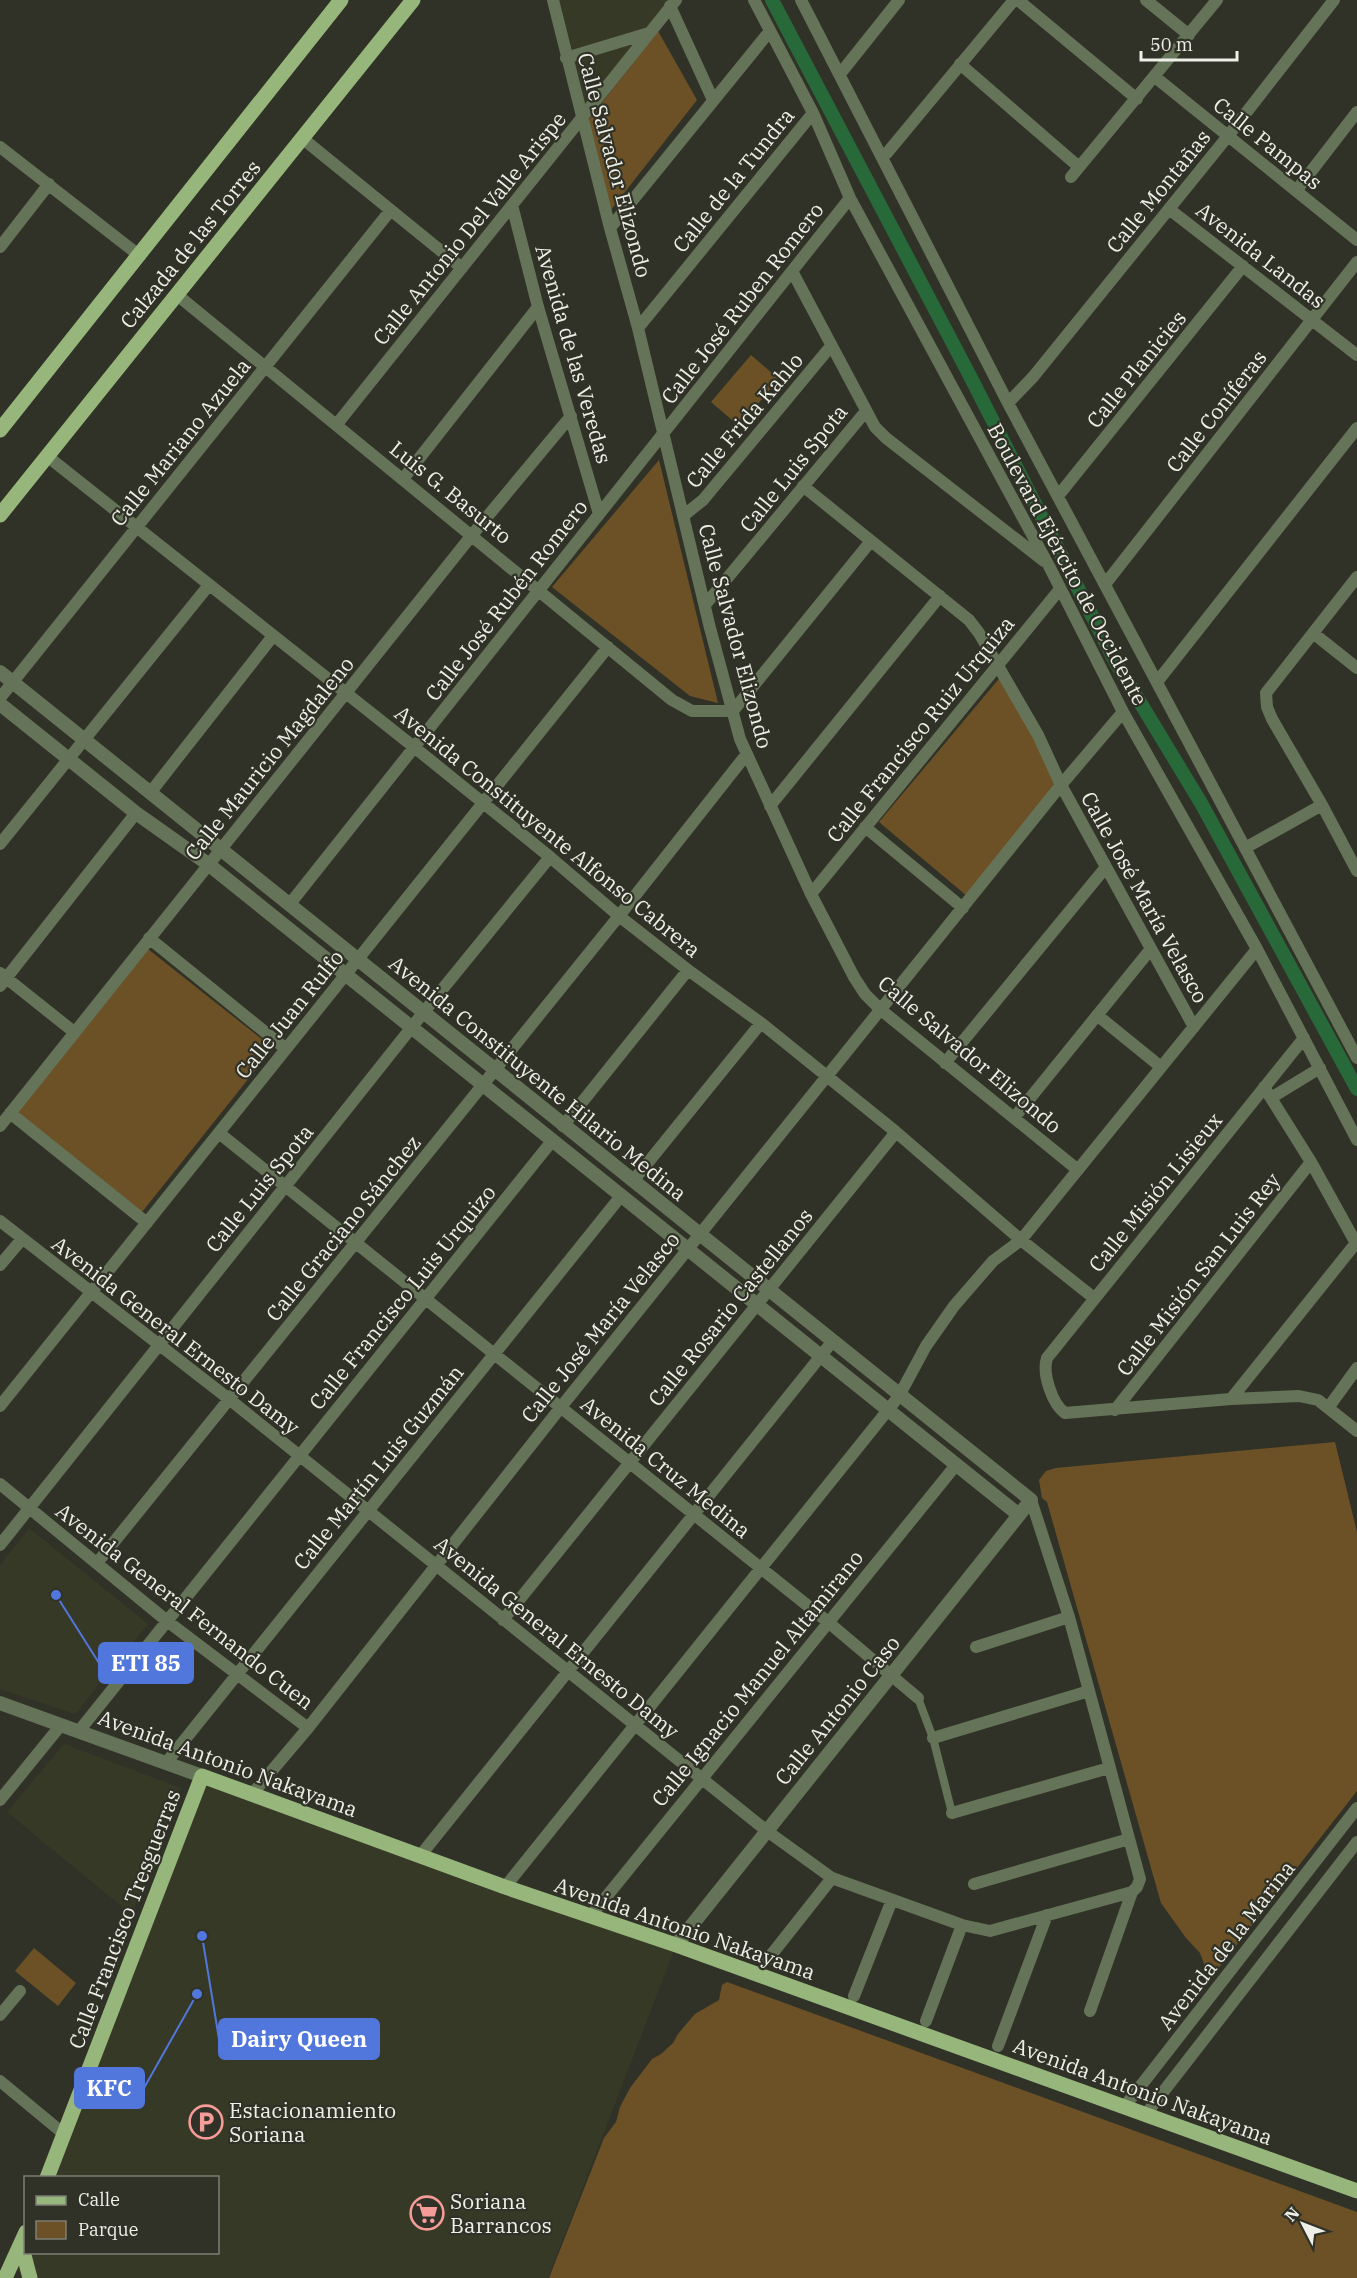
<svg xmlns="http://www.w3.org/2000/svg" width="1357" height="2278" font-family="'IBM Plex Serif',serif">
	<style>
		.built { fill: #373927 }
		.green { fill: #6c5127 }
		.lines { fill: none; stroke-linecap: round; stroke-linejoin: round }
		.canal { stroke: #276938; stroke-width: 14 }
		.pedestrian { stroke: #657458; stroke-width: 8 }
		.minor { stroke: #657458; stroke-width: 12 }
		.tertiary { stroke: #657458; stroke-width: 14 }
		.primary { stroke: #97b67c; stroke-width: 15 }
		.labels { text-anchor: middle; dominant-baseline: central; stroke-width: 4.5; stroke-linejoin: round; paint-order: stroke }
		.street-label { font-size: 21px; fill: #eeefe7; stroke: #313227 }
		.poi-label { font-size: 21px; fill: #eeefe7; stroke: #313227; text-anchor: start }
		.leader { fill: none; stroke: #5176dc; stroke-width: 2 }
		.callout-dot { fill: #5176dc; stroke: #313227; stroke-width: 2 }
		.callout { fill: #5176dc; stroke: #5176dc; stroke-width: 2 }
		.callout-label { font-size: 22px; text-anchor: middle; font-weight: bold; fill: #fff }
	</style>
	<rect width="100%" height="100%" fill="#313227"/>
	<path class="built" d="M 553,0 L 676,0 L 582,117 Z
		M 29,1528 L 148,1624 L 75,1714 L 0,1689 L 0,1565 Z
		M 64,1744 L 181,1788 L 132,1915 L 7,1812 Z
		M 202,1776 L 676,1945 L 548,2278 L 36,2278 L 9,2268 L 26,2252 L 218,2252 L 218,2178 L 44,2177 Z"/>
	<path class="green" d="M 658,31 L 697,100 L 610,211 L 587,122 Z
		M 751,355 L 779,379 L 739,426 L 711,402 Z
		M 659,460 L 718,703 L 690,696 L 552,587 Z
		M 1003,674 L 1056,783 L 967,896 L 879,822 Z
		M 148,949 L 273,1048 L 142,1212 L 17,1112 Z
		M 1335,1442 L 1357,1532 L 1357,1791 L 1213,1975 L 1208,1974 L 1200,1953 L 1186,1938 L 1161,1903 L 1047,1502 L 1042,1498 L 1039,1480 L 1046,1471 L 1056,1468 Z
		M 34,1948 L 76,1983 L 58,2006 L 15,1971 Z
		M 727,1982 L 1357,2212 L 1357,2278 L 549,2278 L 604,2138 L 616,2122 L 620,2107 L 630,2088 L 652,2059 L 661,2054 L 673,2043 L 678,2034 L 695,2014 L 719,2000 L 722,1985 Z"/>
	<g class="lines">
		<path class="canal" d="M 772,0 L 970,376 L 1115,661 L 1201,803 L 1357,1089"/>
		<path class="pedestrian" d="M 918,1698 L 933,1738 L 952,1813"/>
		<path class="minor" d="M 553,0 L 610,228 L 638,328 L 710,628 L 740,739 L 811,894 L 854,977 L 865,994 L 881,1010 L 1078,1170
			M 754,0 L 813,113 L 850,198 L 1049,566 L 1123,712 L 1257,949 L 1357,1140
			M 801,0 L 1008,403 L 1357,1058
			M 1018,0 L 1137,99
			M 1146,0 L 1189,35
			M 670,6 L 713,100
			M 566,58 L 649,33
			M 960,64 L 1079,167
			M 840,74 L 899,0
			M 1155,77 L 1357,240
			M 302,138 L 462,268
			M 0,147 L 140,256
			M 882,156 L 887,153 L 1014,0
			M 1071,177 L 1217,0
			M 1296,191 L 1357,112
			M 512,205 L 538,307 L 599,514
			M 1169,209 L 1357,355
			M 610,228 L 770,31
			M 0,247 L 49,184
			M 792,271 L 875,427 L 886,438 L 1044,561
			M 176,294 L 672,700 L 692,711 L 733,711 L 871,541
			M 638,328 L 813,113
			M 1008,403 L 1033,377 L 1228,136 L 1334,0
			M 337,424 L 676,0
			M 47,456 L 414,747 L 550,857 L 619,916 L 688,970 L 761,1023 L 896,1132 L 1021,1240 L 1094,1298
			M 403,479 L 538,307
			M 803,486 L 969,620 L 979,633 L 1038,735 L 1061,785 L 1194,1027
			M 1058,496 L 1243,266
			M 683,516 L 703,500 L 831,346
			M 1357,577 L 1266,693 L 1267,707 L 1272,719 L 1322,805 L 1357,871
			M 1106,583 L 1357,262
			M 705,605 L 866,411
			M 1313,633 L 1357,668
			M 1157,682 L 1357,428
			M 0,698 L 390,211
			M 150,793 L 273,636
			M 770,806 L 940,596
			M 865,827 L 963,908
			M 0,844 L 209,585
			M 1245,848 L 1322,805
			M 811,894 L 1060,589
			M 289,905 L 850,198
			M 149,938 L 286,1049
			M 0,973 L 74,1032
			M 0,986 L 136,813
			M 1097,1015 L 1161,1067
			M 1304,1038 L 1047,1358 C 1042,1373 1052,1404 1065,1413 L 1231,1399 L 1299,1396 L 1318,1400 L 1357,1431
			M 945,1063 L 1106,867
			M 1264,1087 L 1311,1162 L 1357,1245
			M 1271,1098 L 1320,1068
			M 10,1113 L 147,1223
			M 1014,1118 L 1150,950
			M 0,1126 L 472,535 L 571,416
			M 563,1126 L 688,970
			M 219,1133 L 828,1622 L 918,1698
			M 633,1181 L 761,1023
			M 0,1221 L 229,1399 L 767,1831 L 832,1878 L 962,1925 L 990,1931 L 1132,1892 L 1137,1887 L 1140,1879 L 1069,1617 L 1031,1500
			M 0,1265 L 22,1239
			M 1231,1399 L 1356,1243
			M 0,1406 L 608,647
			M 1328,1408 L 1357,1368
			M 1115,1410 L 1311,1162
			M 0,1484 L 167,1621 L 308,1728 L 253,1793
			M 0,1545 L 423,1013 L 550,857
			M 97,1563 L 619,916 L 746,755
			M 503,1620 L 896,1132
			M 976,1647 L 1069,1617
			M 308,1728 L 561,1407 L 1061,785 L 1123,712
			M 79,1731 L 552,1141
			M 933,1738 L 1089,1691
			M 166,1763 L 621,1196
			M 0,1800 L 61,1725
			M 952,1813 L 1109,1768
			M 420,1856 L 832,1342
			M 974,1884 L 1129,1839
			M 505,1887 L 888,1410 L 899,1396 L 926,1346 L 954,1306 L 993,1261 L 1021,1240 L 1257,949
			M 590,1917 L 956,1465
			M 768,1959 L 832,1878
			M 854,1996 L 892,1900
			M 1090,2011 L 1132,1892
			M 0,2015 L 20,1991
			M 926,2021 L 962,1925
			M 998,2046 L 1047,1915
			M 0,2081 L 64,2134
			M 1125,2106 L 1357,1808
			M 1146,2114 L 1357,1842"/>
		<path class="tertiary" d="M 0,672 L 1031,1500 L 676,1945
			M 0,704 L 136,813 L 208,864 L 1019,1515
			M 0,1703 L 202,1776"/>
		<path class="primary" d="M 0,430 L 341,0
			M 0,515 L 413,0
			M 47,2178 L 202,1776 L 505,1887 L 676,1945 L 1357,2191
			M 21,2244 L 30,2278
			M 5,2278 L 26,2232"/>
	</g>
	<defs>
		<symbol id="parking-ring" viewBox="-11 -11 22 22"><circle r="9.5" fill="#313227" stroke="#f59b98" stroke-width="1.5"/><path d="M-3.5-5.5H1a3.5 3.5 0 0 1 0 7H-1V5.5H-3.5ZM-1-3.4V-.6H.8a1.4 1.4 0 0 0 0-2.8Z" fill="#f59b98"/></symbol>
		<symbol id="supermarket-ring" viewBox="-11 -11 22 22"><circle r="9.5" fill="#313227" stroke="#f59b98" stroke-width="1.5"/><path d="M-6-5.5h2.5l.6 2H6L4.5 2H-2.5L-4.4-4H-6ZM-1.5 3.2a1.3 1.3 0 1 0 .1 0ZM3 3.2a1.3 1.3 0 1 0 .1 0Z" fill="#f59b98"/></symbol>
	</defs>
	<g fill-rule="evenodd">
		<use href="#parking-ring" x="187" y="2103" width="38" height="38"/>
		<use href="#supermarket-ring" x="408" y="2194" width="38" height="38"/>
	</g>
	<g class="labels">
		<g class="street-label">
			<text transform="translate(1268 143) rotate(39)">Calle Pampas</text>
			<text transform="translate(615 165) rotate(75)">Calle Salvador Elizondo</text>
			<text transform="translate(733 180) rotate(-51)">Calle de la Tundra</text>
			<text transform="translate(1158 191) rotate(-51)">Calle Montañas</text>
			<text transform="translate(469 228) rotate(-51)">Calle Antonio Del Valle Arispe</text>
			<text transform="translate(190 244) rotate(-51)">Calzada de las Torres</text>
			<text transform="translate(1261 255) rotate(38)">Avenida Landas</text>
			<text transform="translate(742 303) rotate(-52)">Calle José Ruben Romero</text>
			<text transform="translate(574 354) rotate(74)">Avenida de las Veredas</text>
			<text transform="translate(1136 369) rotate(-51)">Calle Planicies</text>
			<text transform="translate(1216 411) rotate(-52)">Calle Coníferas</text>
			<text transform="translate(744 420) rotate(-50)">Calle Frida Kahlo</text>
			<text transform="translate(180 442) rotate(-51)">Calle Mariano Azuela</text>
			<text transform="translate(793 468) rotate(-51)">Calle Luis Spota</text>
			<text transform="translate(451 492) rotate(39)">Luis G. Basurto</text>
			<text transform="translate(1068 564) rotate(62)">Boulevard Ejército de Occidente</text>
			<text transform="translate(506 600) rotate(-52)">Calle José Rubén Romero</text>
			<text transform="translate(736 636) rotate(75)">Calle Salvador Elizondo</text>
			<text transform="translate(920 729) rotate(-51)">Calle Francisco Ruiz Urquiza</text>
			<text transform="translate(269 758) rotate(-51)">Calle Mauricio Magdaleno</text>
			<text transform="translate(548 831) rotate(39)">Avenida Constituyente Alfonso Cabrera</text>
			<text transform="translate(1145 897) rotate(61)">Calle José María Velasco</text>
			<text transform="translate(289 1014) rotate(-51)">Calle Juan Rulfo</text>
			<text transform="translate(970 1054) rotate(40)">Calle Salvador Elizondo</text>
			<text transform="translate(538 1078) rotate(39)">Avenida Constituyente Hilario Medina</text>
			<text transform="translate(259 1188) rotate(-51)">Calle Luis Spota</text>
			<text transform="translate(1155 1192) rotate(-51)">Calle Misión Lisieux</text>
			<text transform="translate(343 1228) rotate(-51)">Calle Graciano Sánchez</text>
			<text transform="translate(1198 1274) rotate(-52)">Calle Misión San Luis Rey</text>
			<text transform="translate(402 1297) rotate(-51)">Calle Francisco Luis Urquizo</text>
			<text transform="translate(730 1307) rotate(-51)">Calle Rosario Castellanos</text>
			<text transform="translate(600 1327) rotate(-51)">Calle José María Velasco</text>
			<text transform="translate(176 1335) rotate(38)">Avenida General Ernesto Damy</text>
			<text transform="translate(378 1467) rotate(-51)">Calle Martín Luis Guzmán</text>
			<text transform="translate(666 1467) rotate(39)">Avenida Cruz Medina</text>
			<text transform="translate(185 1606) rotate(38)">Avenida General Fernando Cuen</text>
			<text transform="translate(557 1637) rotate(39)">Avenida General Ernesto Damy</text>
			<text transform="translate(757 1678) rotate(-51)">Calle Ignacio Manuel Altamirano</text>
			<text transform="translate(837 1710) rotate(-51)">Calle Antonio Caso</text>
			<text transform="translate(228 1763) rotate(20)">Avenida Antonio Nakayama</text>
			<text transform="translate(124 1919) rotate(-69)">Calle Francisco Tresguerras</text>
			<text transform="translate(685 1928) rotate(19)">Avenida Antonio Nakayama</text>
			<text transform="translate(1226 1945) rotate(-52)">Avenida de la Marina</text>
			<text transform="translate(1143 2091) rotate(20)">Avenida Antonio Nakayama</text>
		</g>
		<g class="poi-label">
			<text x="229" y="2110">Estacionamiento<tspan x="229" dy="24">Soriana</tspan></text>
			<text x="450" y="2201">Soriana<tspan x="450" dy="24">Barrancos</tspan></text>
		</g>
	</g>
	<path class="leader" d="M56 1595L99 1663M202 1936L219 2039M197 1994L144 2088"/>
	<g class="callout-dot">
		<circle cx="56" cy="1595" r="6"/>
		<circle cx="202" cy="1936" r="6"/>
		<circle cx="197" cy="1994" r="6"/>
	</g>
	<g class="callout">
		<rect x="99" y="1643" width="94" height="40" rx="6"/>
		<rect x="219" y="2019" width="160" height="40" rx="6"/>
		<rect x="75" y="2068" width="69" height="40" rx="6"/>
	</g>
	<g class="callout-label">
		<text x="146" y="1671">ETI 85</text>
		<text x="299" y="2047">Dairy Queen</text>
		<text x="109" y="2096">KFC</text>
	</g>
	<rect x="24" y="2176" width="195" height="78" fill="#313227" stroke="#7d7e74" stroke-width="1.5"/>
	<rect x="36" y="2196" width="30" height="9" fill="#97b67c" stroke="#7d7e74" stroke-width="1.5"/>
	<text x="78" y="2206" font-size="18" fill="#eeefe7">Calle</text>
	<rect x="36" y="2221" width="30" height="18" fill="#6c5127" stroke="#7d7e74" stroke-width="1.5"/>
	<text x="78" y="2236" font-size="18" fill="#eeefe7">Parque</text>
	<g transform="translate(1303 2224) rotate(312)" stroke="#313227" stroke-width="4.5" paint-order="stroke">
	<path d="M0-4.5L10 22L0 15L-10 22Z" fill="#eeefe7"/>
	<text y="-9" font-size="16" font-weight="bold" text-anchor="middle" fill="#eeefe7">N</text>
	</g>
	<path d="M1141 51v9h96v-9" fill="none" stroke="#eeefe7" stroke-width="3"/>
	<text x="1150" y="51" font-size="18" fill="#eeefe7" stroke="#313227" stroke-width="4.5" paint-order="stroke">50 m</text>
</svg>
